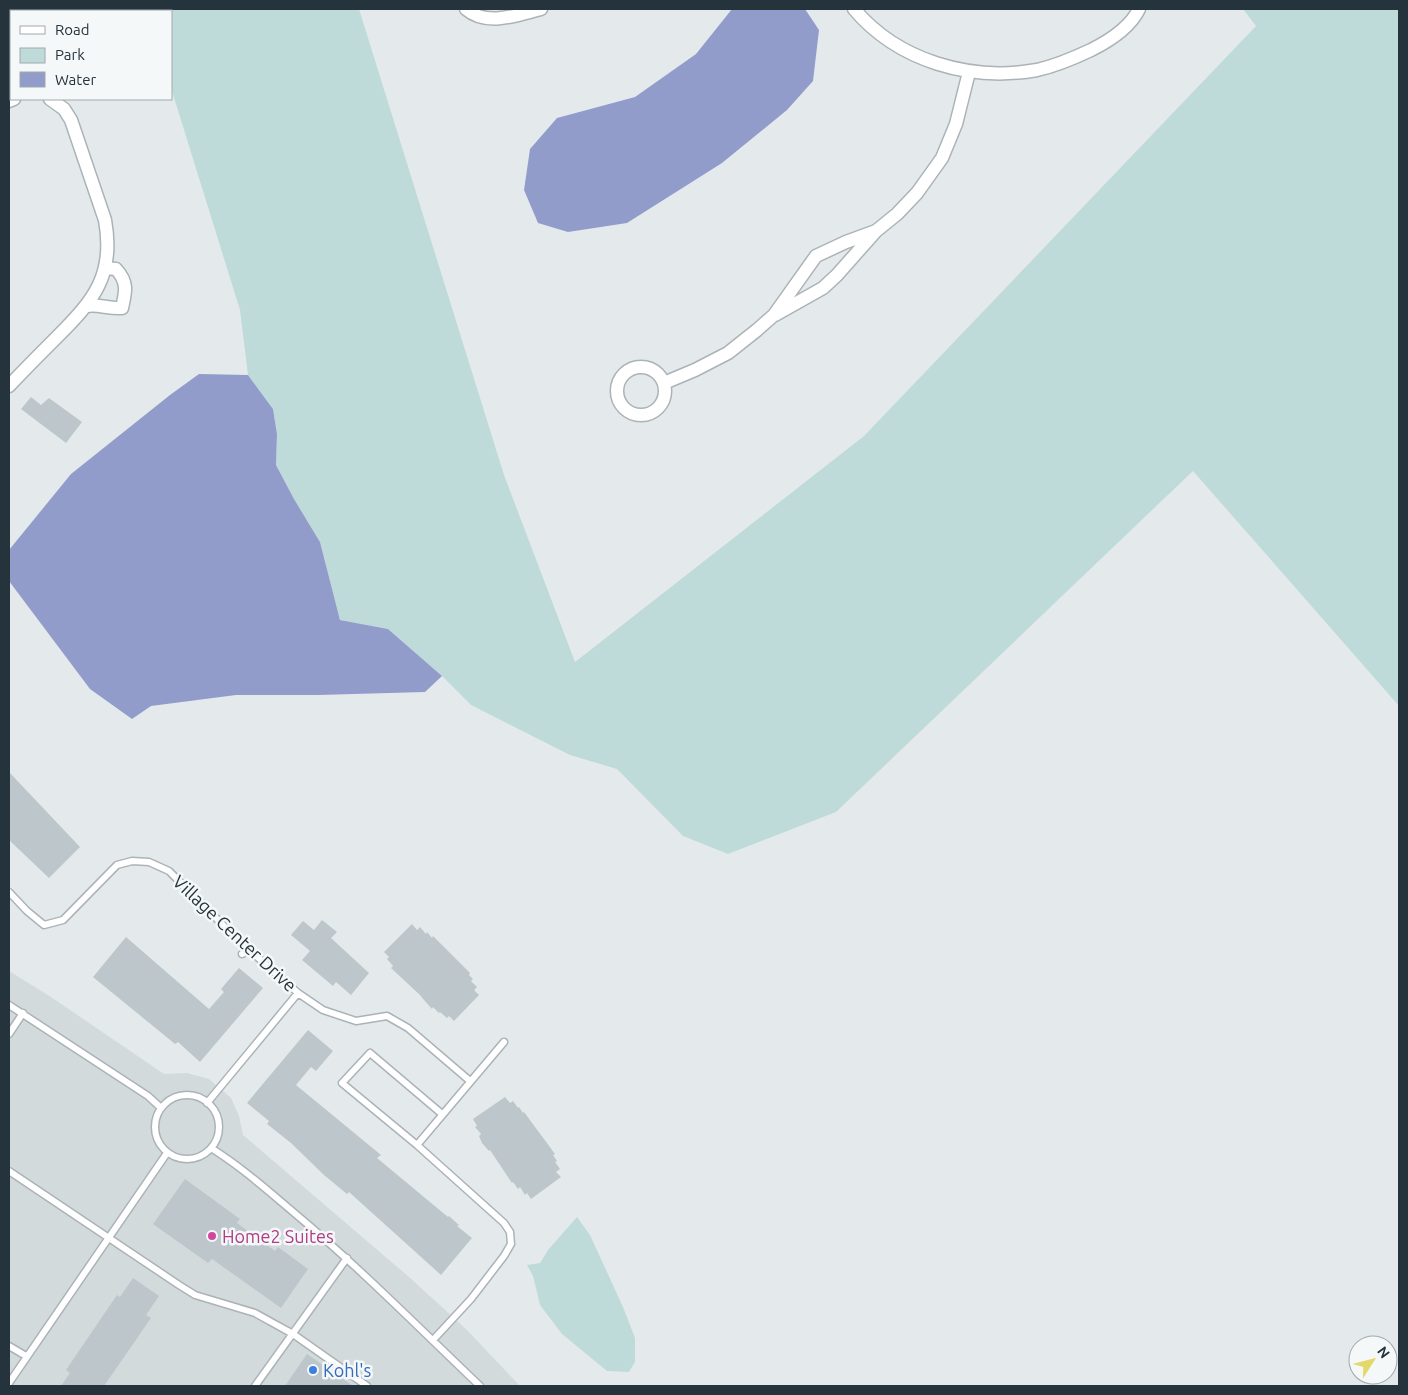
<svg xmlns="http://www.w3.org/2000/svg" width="1408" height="1395" font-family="Ubuntu,sans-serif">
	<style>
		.built { fill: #d2dadc }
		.green { fill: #bfdbd9 }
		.water { fill: #929ccb }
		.building { fill: #bdc6ca }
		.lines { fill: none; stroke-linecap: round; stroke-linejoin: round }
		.service-casing { stroke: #abb3b7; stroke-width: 9 }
		.minor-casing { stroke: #abb3b7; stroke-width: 15 }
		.service { stroke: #fff; stroke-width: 6 }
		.minor { stroke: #fff; stroke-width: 12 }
		.hotel-dot { fill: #d1479c; stroke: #f4f8f9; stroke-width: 2 }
		.shop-dot { fill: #3f7fe0; stroke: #f4f8f9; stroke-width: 2 }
		.labels { text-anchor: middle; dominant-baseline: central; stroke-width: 5; stroke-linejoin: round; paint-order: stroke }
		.street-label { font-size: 18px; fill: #25333c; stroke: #f4f8f9 }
		.hotel-label { font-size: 18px; fill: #b23c85; stroke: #f4f8f9; text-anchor: start }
		.shop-label { font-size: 18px; fill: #366cbe; stroke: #f4f8f9; text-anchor: start }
	</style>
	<rect width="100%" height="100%" fill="#e4eaec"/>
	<path class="built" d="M 9,971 L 51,997 L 164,1074 L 187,1073 L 209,1079 L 231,1098 L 239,1116 L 243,1135 L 409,1277 L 466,1329 L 520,1386 L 9,1386 Z"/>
	<path class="green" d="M 160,9 L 359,9 L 504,475 L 575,662 L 864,436 L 1256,26 L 1243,9 L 1399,9 L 1399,706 L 1193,471 L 836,812 L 728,854 L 683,836 L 617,769 L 570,755 L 471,705 L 442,676 L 388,629 L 340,620 L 320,542 L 294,499 L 276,465 L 277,434 L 273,409 L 248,375 L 240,310 L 171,88 L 171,11 L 160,11 Z
		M 577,1217 L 590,1235 L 623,1307 L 635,1338 L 635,1362 L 629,1372 L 607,1371 L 562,1334 L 540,1305 L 533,1276 L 527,1265 L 540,1263 L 548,1250 Z"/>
	<path class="water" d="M 732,9 L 805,9 L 819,30 L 813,81 L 787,110 L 722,163 L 627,223 L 568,232 L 538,223 L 524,190 L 530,149 L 557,118 L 635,97 L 696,54 Z
		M 199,374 L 248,375 L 273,409 L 277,434 L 276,465 L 294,499 L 320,542 L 340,620 L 388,629 L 442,676 L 425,692 L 318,695 L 236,695 L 151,706 L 132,719 L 90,689 L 9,581 L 9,550 L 71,474 L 170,395 Z"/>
	<path class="building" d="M 31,397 L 41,405 L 49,398 L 82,422 L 66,443 L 21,409 Z
		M 9,772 L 80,847 L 49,878 L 9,840 Z
		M 322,920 L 337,932 L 331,938 L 369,973 L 351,995 L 336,982 L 333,986 L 302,960 L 310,951 L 291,935 L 303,921 L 314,930 Z
		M 412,924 L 417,930 L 420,927 L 426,934 L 427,932 L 432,938 L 433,936 L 470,973 L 469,975 L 473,979 L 471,981 L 477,987 L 474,990 L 479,995 L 454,1021 L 449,1016 L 447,1018 L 440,1012 L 439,1013 L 433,1007 L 432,1009 L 424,1000 L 420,995 L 391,968 L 393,966 L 387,959 L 389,957 L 384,952 Z
		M 126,937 L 209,1009 L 224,992 L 221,989 L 239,968 L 263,988 L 200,1062 L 178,1042 L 175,1044 L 93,977 Z
		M 308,1030 L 333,1051 L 316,1071 L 311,1067 L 296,1085 L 381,1155 L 377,1158 L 448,1217 L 449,1216 L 459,1225 L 457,1226 L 472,1238 L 441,1275 L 349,1192 L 347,1194 L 324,1175 L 291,1143 L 267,1124 L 269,1121 L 247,1103 Z
		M 505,1097 L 510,1103 L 513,1101 L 518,1108 L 519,1107 L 523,1113 L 524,1112 L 555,1154 L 553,1155 L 557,1161 L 555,1162 L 560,1169 L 556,1172 L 561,1177 L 531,1199 L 527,1193 L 525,1195 L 520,1187 L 518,1189 L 513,1182 L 512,1183 L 490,1150 L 489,1151 L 482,1143 L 479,1136 L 481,1134 L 475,1127 L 477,1126 L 473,1119 Z
		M 185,1179 L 240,1219 L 237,1223 L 275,1251 L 278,1247 L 308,1269 L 281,1308 L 212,1259 L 208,1263 L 153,1224 Z
		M 133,1278 L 159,1296 L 146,1315 L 151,1318 L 104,1386 L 61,1386 L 70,1373 L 66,1370 L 117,1295 L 120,1297 Z
		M 307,1354 L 353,1386 L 285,1386 Z"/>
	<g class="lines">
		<defs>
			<path id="service" d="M 9,892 L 27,911 L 44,925 L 63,920 L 117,865 L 132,861 L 149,862 L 169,871 L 236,938 L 298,993 L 323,1010 L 356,1021 L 387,1016 L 408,1028 L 470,1081
				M 242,954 L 250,950
				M 9,1005 L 148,1096 L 161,1108
				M 9,1034 L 23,1013
				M155 1127a32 32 0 1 1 64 0a32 32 0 1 1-64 0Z
				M 207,1103 L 298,993
				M 417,1145 L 504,1042
				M 211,1148 C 240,1166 266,1189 292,1211 C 358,1266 418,1327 480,1386
				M 9,1171 L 179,1285 L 195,1295 L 255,1313 L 273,1323 L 293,1334 L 367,1386
				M 433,1340 L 471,1299 L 504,1256 L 511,1244 L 510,1232 L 504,1223 L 417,1145 L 342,1083 L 370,1053 L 442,1114
				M 9,1346 L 26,1356
				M 9,1383 L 167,1153
				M 255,1386 L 347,1258"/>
			<path id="minor" d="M 466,9 C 487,27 517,15 541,9
				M 854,9 C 898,61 970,82 1037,70 C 1055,66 1074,58 1091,50 C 1109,41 1130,28 1139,9
				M 118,11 L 120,9
				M 9,101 L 14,99
				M 87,306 C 98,304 109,309 122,308 C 126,291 128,282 116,269 L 105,268
				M 775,315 L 823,288 L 837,275 L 876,231
				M617 391a24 24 0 1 1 48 0a24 24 0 1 1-48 0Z
				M 664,383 L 695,370 L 728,353 L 757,330 L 774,315 L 816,256 L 846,242 L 876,231 L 897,214 L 917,193 L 942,158 L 956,124 L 969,72
				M 9,386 C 25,369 41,353 57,337 C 94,300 115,275 105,220 L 71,120 L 64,109 L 50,99"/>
		</defs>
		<use href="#service" class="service-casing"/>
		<use href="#minor" class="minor-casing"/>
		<use href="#service" class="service"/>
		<use href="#minor" class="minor"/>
	</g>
	<circle class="hotel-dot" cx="212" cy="1236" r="5"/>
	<circle class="shop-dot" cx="313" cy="1370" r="5"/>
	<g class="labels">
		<g class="street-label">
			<text transform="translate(235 933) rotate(43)">Village Center Drive</text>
		</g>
		<g class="hotel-label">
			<text x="222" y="1236">Home2 Suites</text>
		</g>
		<g class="shop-label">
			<text x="323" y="1370">Kohl's</text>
		</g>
	</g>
	<rect width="1408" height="1395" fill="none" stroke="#25333c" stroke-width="20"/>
	<rect x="10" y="10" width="162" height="90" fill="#f4f8f9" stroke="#a1a9ad"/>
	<rect x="20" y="26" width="25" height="8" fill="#ffffff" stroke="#a1a9ad"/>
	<text x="55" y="35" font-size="15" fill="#25333c">Road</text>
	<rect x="20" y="48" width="25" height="15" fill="#bfdbd9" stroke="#a1a9ad"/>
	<text x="55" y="60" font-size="15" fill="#25333c">Park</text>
	<rect x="20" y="72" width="25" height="15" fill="#929ccb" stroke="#a1a9ad"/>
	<text x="55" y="85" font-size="15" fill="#25333c">Water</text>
	<g transform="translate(1373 1360) rotate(54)"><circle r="24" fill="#f4f8f9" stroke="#a1a9ad"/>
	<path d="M0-4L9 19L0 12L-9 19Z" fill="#e3d96b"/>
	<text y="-8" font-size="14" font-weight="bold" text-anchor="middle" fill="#25333c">N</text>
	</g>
</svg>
